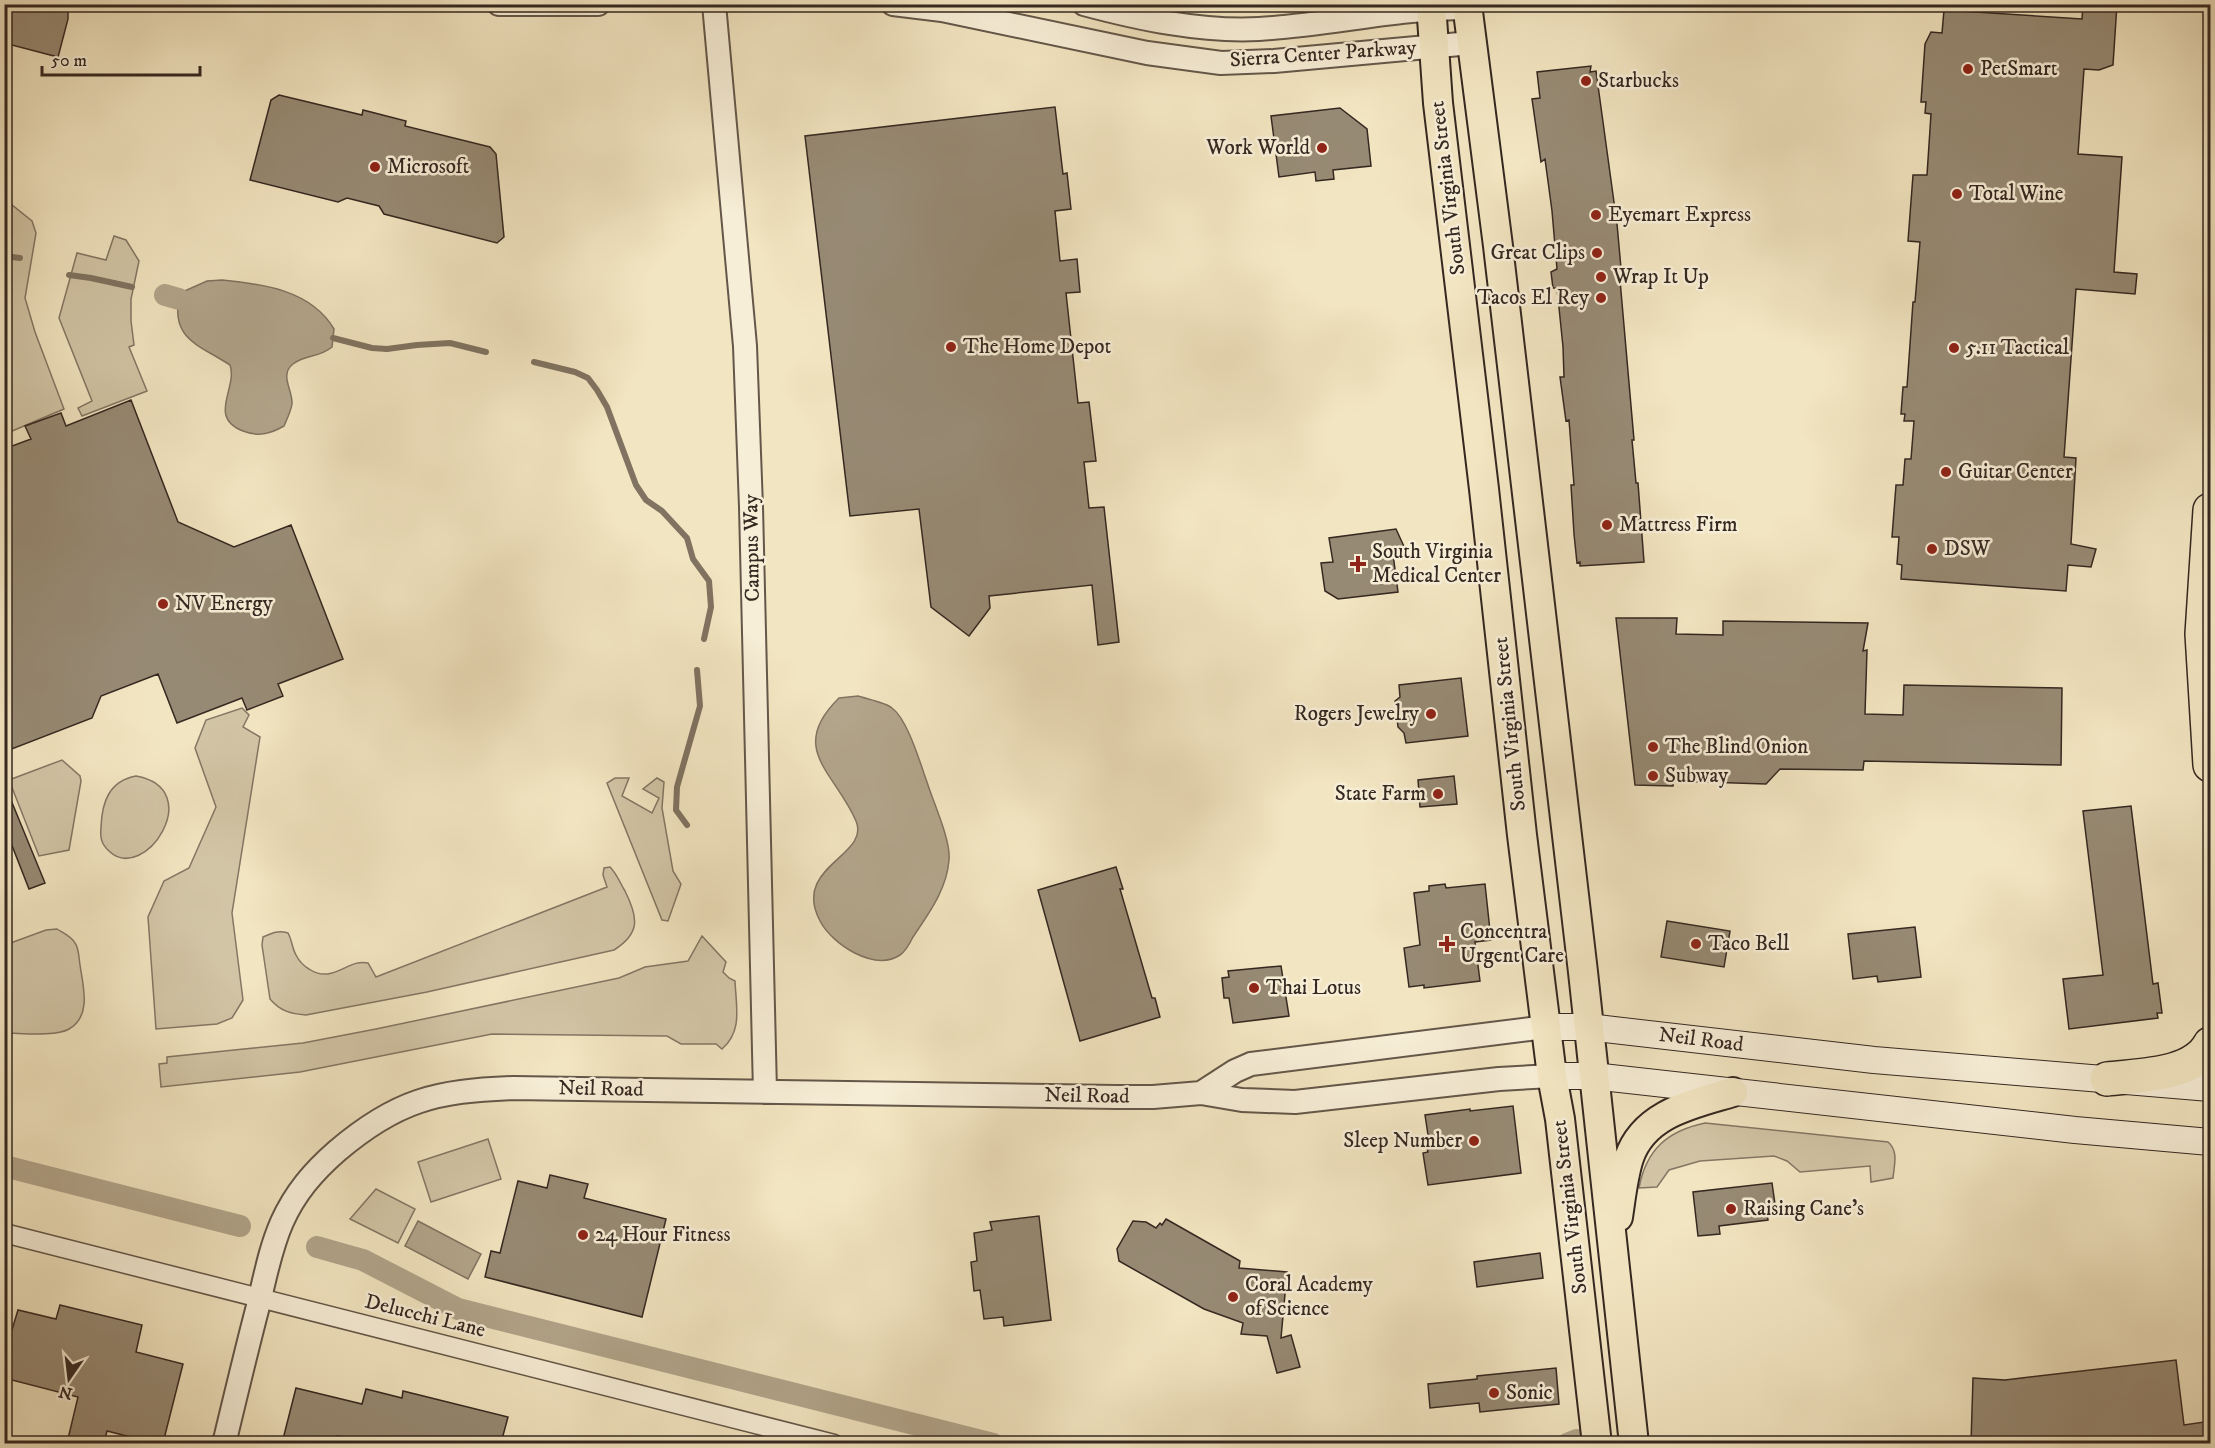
<svg xmlns="http://www.w3.org/2000/svg" width="2215" height="1448" font-family="'IM FELL DW Pica',serif">
	<style>
		.green { fill: #d2c5a6; stroke: #847664; stroke-width: 1.5 }
		.water { fill: #b2a58b; stroke: #807361; stroke-width: 1.5 }
		.lines { fill: none; stroke-linecap: round; stroke-linejoin: round }
		.stream { stroke: #807361; stroke-width: 6 }
		.canal { stroke: #b2a58b; stroke-width: 22 }
		.building { fill: #978a74; stroke: #352821; stroke-width: 1.5 }
		.minor-casing { stroke: #645749; stroke-width: 21 }
		.tertiary-casing { stroke: #645749; stroke-width: 26 }
		.secondary-casing { stroke: #352821; stroke-width: 28 }
		.primary-casing { stroke: #352821; stroke-width: 32 }
		.motorway-casing { stroke: #352821; stroke-width: 36 }
		.minor { stroke: #f7eed7; stroke-width: 18 }
		.tertiary { stroke: #f7eed7; stroke-width: 22 }
		.secondary { stroke: #f7eed7; stroke-width: 26 }
		.primary { stroke: #f2e5c1; stroke-width: 28 }
		.motorway { stroke: #f2e5c1; stroke-width: 33 }
		.poi-dot { fill: #8f2418; stroke: #f7eed7; stroke-width: 2 }
		.labels { text-anchor: middle; dominant-baseline: central; stroke-width: 5; stroke-linejoin: round; paint-order: stroke }
		.street-label { font-size: 21px; fill: #352821; stroke: #f7eed7 }
		.poi-label { font-size: 21px; fill: #352821; stroke: #f7eed7; text-anchor: start }
	</style>
	<rect width="100%" height="100%" fill="#f2e5c1"/>
	<filter id="stains"><feTurbulence type="fractalNoise" baseFrequency=".00333" numOctaves="4"/><feColorMatrix values="0 0 0 0 .2 0 0 0 0 .09 0 0 0 0 .02 0 0 0 .5 -.17"/></filter>
	<radialGradient id="worn" r=".72"><stop offset=".6" stop-color="#630" stop-opacity="0"/><stop offset="1" stop-color="#630" stop-opacity=".3"/></radialGradient>
	<path class="green" d="M 5,203 L 12,205 L 32,221 L 36,233 L 25,298 L 35,332 L 64,409 L 5,434 Z
		M 114,236 L 126,240 L 139,261 L 131,299 L 131,321 L 134,345 L 129,347 L 147,391 L 82,416 L 78,408 L 92,401 L 59,318 L 77,253 L 106,260 Z
		M 242,708 L 249,715 L 243,727 L 260,737 L 232,913 L 243,1000 L 232,1018 L 217,1024 L 156,1029 L 148,917 L 164,881 L 189,868 L 216,807 L 195,748 L 206,720 Z
		M 62,760 L 80,776 L 81,781 L 69,850 L 39,856 L 9,780 Z
		M 136,776 C 208,789 144,885 109,851 C 101,844 100,837 101,827 C 102,802 109,781 136,776 Z
		M 615,778 L 629,778 L 622,796 L 652,813 L 659,798 L 643,789 L 657,778 L 664,782 L 662,808 L 673,871 L 681,884 L 668,921 L 662,920 L 607,783 Z
		M 610,867 C 617,874 620,883 625,891 C 638,917 641,933 614,950 L 427,992 L 306,1015 C 291,1014 280,1011 270,999 L 262,945 L 263,937 C 272,933 278,930 288,933 C 292,940 292,948 296,955 C 299,961 304,966 309,969 C 333,985 348,958 368,963 L 376,977 L 607,887 L 603,875 L 604,868 Z
		M 57,929 C 63,933 71,936 75,943 C 79,948 79,959 80,965 C 83,986 92,1016 69,1029 C 55,1037 21,1033 5,1033 L 5,945 L 46,930 Z
		M 702,936 L 726,962 L 723,972 L 729,978 L 735,981 C 736,1006 743,1031 722,1049 L 716,1044 L 681,1044 L 667,1036 L 492,1034 L 300,1072 L 161,1087 L 159,1064 L 167,1063 L 167,1057 L 303,1043 L 376,1029 L 619,978 L 645,967 L 688,961 Z
		M 1705,1123 L 1888,1142 C 1899,1151 1894,1166 1893,1178 L 1871,1182 L 1870,1166 L 1800,1172 L 1787,1161 L 1774,1156 L 1700,1161 L 1669,1170 L 1657,1187 L 1639,1188 C 1646,1150 1667,1131 1705,1123 Z
		M 488,1139 L 501,1179 L 431,1202 L 418,1162 Z
		M 376,1189 L 415,1209 L 398,1243 L 350,1219 Z"/>
	<path class="water" d="M 222,280 C 263,284 311,290 334,329 L 332,347 C 319,358 306,354 293,364 C 279,375 293,390 292,404 C 291,411 287,419 284,426 C 270,434 258,437 243,431 C 207,417 238,388 230,365 C 198,344 169,339 180,293 L 207,281 Z
		M 858,696 C 867,699 887,703 892,708 C 908,720 920,763 927,782 C 933,802 951,840 949,860 C 947,889 929,913 913,937 C 910,943 905,952 900,955 C 874,972 832,944 820,921 C 791,866 871,856 856,821 C 835,772 787,749 839,698 Z
		M 418,1221 L 481,1254 L 468,1279 L 405,1246 Z"/>
	<g class="lines">
		<path class="stream" d="M 4,256 L 20,258
			M 69,275 L 91,278 L 132,287
			M 333,338 L 372,348 L 387,349 L 417,345 L 450,343 L 486,352
			M 534,362 L 575,372 L 588,378 L 597,390 L 607,407 L 636,485 L 646,500 L 662,511 L 687,538 L 693,559 L 709,581 L 711,607 L 704,639
			M 687,825 L 676,810 L 677,787 L 700,706 L 697,670"/>
		<path class="canal" d="M 165,295 L 179,299
			M 4,1166 L 240,1226
			M 317,1247 L 363,1260 L 458,1309 L 993,1444
			M 1567,1444 L 1577,1440"/>
	</g>
	<path class="building" d="M 4,4 L 68,4 L 68,19 L 58,57 L 4,43 Z
		M 2083,4 L 2117,4 L 2113,65 L 2099,70 L 2084,69 L 2078,154 L 2122,157 L 2114,272 L 2137,274 L 2135,294 L 2076,289 L 2064,457 L 2076,458 L 2071,544 L 2096,549 L 2091,567 L 2068,565 L 2066,591 L 1901,579 L 1902,565 L 1897,564 L 1899,537 L 1892,537 L 1896,485 L 1903,485 L 1905,459 L 1911,459 L 1914,421 L 1904,421 L 1905,414 L 1901,414 L 1903,387 L 1907,387 L 1913,302 L 1915,302 L 1920,242 L 1908,241 L 1913,175 L 1927,175 L 1931,114 L 1925,113 L 1926,102 L 1921,102 L 1925,44 L 1931,32 L 1942,33 L 1944,10 L 2082,19 Z
		M 1591,66 L 1590,72 L 1596,71 L 1617,224 L 1622,279 L 1620,280 L 1634,440 L 1632,440 L 1636,483 L 1638,483 L 1644,562 L 1580,566 L 1580,562 L 1577,563 L 1574,534 L 1571,485 L 1574,485 L 1569,420 L 1566,421 L 1560,377 L 1564,377 L 1563,347 L 1557,288 L 1553,288 L 1551,272 L 1557,269 L 1552,211 L 1545,159 L 1541,162 L 1532,99 L 1540,98 L 1537,72 Z
		M 279,95 L 362,115 L 363,110 L 406,121 L 405,126 L 490,147 L 496,154 L 504,237 L 497,243 L 384,214 L 379,206 L 347,198 L 338,202 L 250,180 L 271,100 Z
		M 1055,107 L 1063,174 L 1067,173 L 1071,209 L 1055,211 L 1060,261 L 1077,259 L 1080,292 L 1066,293 L 1078,403 L 1089,402 L 1096,461 L 1084,462 L 1089,508 L 1104,507 L 1119,642 L 1098,645 L 1092,585 L 989,596 L 990,608 L 969,636 L 931,607 L 919,509 L 850,516 L 805,136 Z
		M 1340,108 L 1367,129 L 1371,166 L 1333,170 L 1334,179 L 1316,181 L 1315,172 L 1279,177 L 1271,116 Z
		M 131,400 L 178,522 L 234,547 L 291,525 L 343,659 L 278,684 L 283,696 L 247,710 L 242,698 L 177,723 L 158,674 L 101,696 L 92,718 L 4,752 L 4,449 L 31,439 L 25,426 L 61,413 L 66,426 Z
		M 1396,529 L 1407,553 L 1393,554 L 1398,592 L 1338,599 L 1325,591 L 1321,563 L 1333,562 L 1329,538 Z
		M 1616,618 L 1677,618 L 1676,634 L 1723,635 L 1723,621 L 1868,623 L 1863,651 L 1867,650 L 1865,714 L 1903,715 L 1904,685 L 2062,688 L 2061,765 L 1864,761 L 1863,770 L 1780,769 L 1766,784 L 1673,781 L 1673,786 L 1635,785 Z
		M 1461,678 L 1468,736 L 1406,743 L 1404,733 L 1398,727 L 1395,701 L 1400,697 L 1399,685 Z
		M 1454,776 L 1457,804 L 1420,807 L 1418,780 Z
		M 4,783 L 45,883 L 29,889 L 4,825 Z
		M 2131,806 L 2153,984 L 2158,983 L 2162,1013 L 2157,1013 L 2158,1018 L 2069,1029 L 2063,979 L 2103,975 L 2083,811 Z
		M 1116,867 L 1123,889 L 1120,889 L 1152,998 L 1155,998 L 1160,1017 L 1080,1041 L 1038,890 Z
		M 1445,884 L 1446,888 L 1485,884 L 1491,940 L 1475,942 L 1480,981 L 1424,988 L 1424,985 L 1409,987 L 1404,948 L 1420,945 L 1414,893 L 1429,891 L 1429,886 Z
		M 1667,921 L 1730,931 L 1724,967 L 1661,957 Z
		M 1915,927 L 1921,977 L 1878,982 L 1877,976 L 1853,979 L 1848,934 Z
		M 1281,966 L 1289,1016 L 1233,1023 L 1229,998 L 1224,998 L 1222,978 L 1229,977 L 1228,971 Z
		M 1513,1106 L 1521,1173 L 1428,1185 L 1423,1153 L 1428,1152 L 1427,1148 L 1430,1148 L 1425,1115 L 1470,1109 L 1470,1111 Z
		M 550,1175 L 588,1184 L 584,1198 L 666,1219 L 642,1317 L 485,1277 L 491,1251 L 500,1253 L 518,1181 L 547,1188 Z
		M 1772,1183 L 1775,1204 L 1766,1205 L 1768,1220 L 1719,1226 L 1720,1234 L 1698,1236 L 1693,1192 Z
		M 1039,1216 L 1051,1320 L 1004,1326 L 1003,1317 L 984,1319 L 980,1290 L 974,1291 L 971,1262 L 977,1261 L 974,1233 L 992,1230 L 990,1222 Z
		M 1166,1219 L 1240,1261 L 1239,1268 L 1287,1272 L 1281,1338 L 1291,1335 L 1300,1367 L 1277,1373 L 1267,1336 L 1241,1334 L 1243,1323 L 1204,1309 L 1119,1261 L 1117,1249 L 1133,1221 L 1146,1222 L 1156,1228 L 1160,1223 L 1162,1225 Z
		M 1540,1253 L 1543,1278 L 1477,1287 L 1474,1262 Z
		M 60,1305 L 142,1325 L 136,1352 L 183,1364 L 163,1443 L 154,1443 L 107,1431 L 104,1443 L 67,1443 L 78,1397 L 4,1378 L 4,1356 L 18,1310 L 56,1319 Z
		M 2176,1360 L 2184,1425 L 2211,1421 L 2211,1443 L 1971,1443 L 1973,1378 L 2005,1380 Z
		M 1556,1368 L 1559,1404 L 1480,1412 L 1479,1403 L 1430,1408 L 1428,1384 L 1477,1379 L 1477,1376 Z
		M 296,1388 L 362,1404 L 366,1389 L 402,1398 L 403,1391 L 508,1417 L 501,1443 L 369,1443 L 337,1436 L 335,1443 L 282,1443 Z"/>
	<g class="lines">
		<defs>
			<path id="minor" d="M 4,1233 L 834,1444"/>
			<path id="tertiary" d="M 499,4 L 598,4
				M 714,4 L 745,346 L 751,507 L 765,1092
				M 893,4 L 942,10 L 1147,53 L 1221,63 L 1274,61 L 1471,43
				M 1084,4 C 1140,19 1201,32 1259,29 C 1329,25 1398,8 1468,8
				M 1201,1093 L 1235,1071 L 1251,1064 L 1546,1027
				M 224,1444 C 235,1398 246,1352 258,1306 C 265,1278 270,1249 282,1222 C 295,1193 313,1172 337,1151 C 397,1100 436,1091 513,1088 L 1116,1097 L 1153,1097 L 1201,1093 L 1242,1100 L 1295,1102 L 1499,1079 L 1552,1076"/>
			<path id="secondary" d="M 1546,1027 L 1588,1027 L 1874,1060 L 2210,1088
				M 1552,1076 L 1593,1076 L 2075,1130 L 2210,1142"/>
			<path id="primary" d="M 1431,4 L 1438,103 L 1484,489 L 1522,835 L 1552,1076 L 1560,1119 L 1597,1444
				M 1467,4 L 1498,246 L 1583,972 L 1634,1444
				M 1618,1217 C 1621,1198 1623,1176 1629,1158 C 1644,1113 1693,1104 1733,1092"/>
			<path id="motorway" d="M 2210,510 L 2202,634 L 2210,765
				M 2107,1079 C 2140,1075 2193,1076 2210,1044"/>
		</defs>
		<use href="#minor" class="minor-casing"/>
		<use href="#tertiary" class="tertiary-casing"/>
		<use href="#secondary" class="secondary-casing"/>
		<use href="#primary" class="primary-casing"/>
		<use href="#motorway" class="motorway-casing"/>
		<use href="#minor" class="minor"/>
		<use href="#tertiary" class="tertiary"/>
		<use href="#secondary" class="secondary"/>
		<use href="#primary" class="primary"/>
		<use href="#motorway" class="motorway"/>
	</g>
	<g class="poi-dot">
		<circle cx="1968" cy="69" r="6"/>
		<circle cx="1586" cy="81" r="6"/>
		<circle cx="1322" cy="148" r="6"/>
		<circle cx="375" cy="167" r="6"/>
		<circle cx="1957" cy="194" r="6"/>
		<circle cx="1596" cy="215" r="6"/>
		<circle cx="1597" cy="253" r="6"/>
		<circle cx="1601" cy="277" r="6"/>
		<circle cx="1601" cy="298" r="6"/>
		<circle cx="951" cy="347" r="6"/>
		<circle cx="1954" cy="348" r="6"/>
		<circle cx="1946" cy="472" r="6"/>
		<circle cx="1607" cy="525" r="6"/>
		<circle cx="1932" cy="549" r="6"/>
		<path d="M1355 555h6v6h6v6h-6v6h-6v-6h-6v-6h6z"/>
		<circle cx="163" cy="604" r="6"/>
		<circle cx="1431" cy="714" r="6"/>
		<circle cx="1653" cy="747" r="6"/>
		<circle cx="1653" cy="776" r="6"/>
		<circle cx="1438" cy="794" r="6"/>
		<path d="M1444 935h6v6h6v6h-6v6h-6v-6h-6v-6h6z"/>
		<circle cx="1696" cy="944" r="6"/>
		<circle cx="1254" cy="988" r="6"/>
		<circle cx="1474" cy="1141" r="6"/>
		<circle cx="1731" cy="1209" r="6"/>
		<circle cx="583" cy="1235" r="6"/>
		<circle cx="1233" cy="1297" r="6"/>
		<circle cx="1494" cy="1393" r="6"/>
	</g>
	<g class="labels">
		<g class="street-label">
			<text transform="translate(1323 54) rotate(-4)">Sierra Center Parkway</text>
			<text transform="translate(1448 188) rotate(-97)">South Virginia Street</text>
			<text transform="translate(752 548) rotate(-91)">Campus Way</text>
			<text transform="translate(1510 724) rotate(-96)">South Virginia Street</text>
			<text transform="translate(1701 1040) rotate(7)">Neil Road</text>
			<text transform="translate(601 1089) rotate(1)">Neil Road</text>
			<text transform="translate(1087 1096) rotate(1)">Neil Road</text>
			<text transform="translate(1570 1207) rotate(-97)">South Virginia Street</text>
			<text transform="translate(425 1316) rotate(14)">Delucchi Lane</text>
		</g>
		<g class="poi-label">
			<text x="1980" y="69">PetSmart</text>
			<text x="1598" y="81">Starbucks</text>
			<text x="1310" y="148" text-anchor="end">Work World</text>
			<text x="387" y="167">Microsoft</text>
			<text x="1969" y="194">Total Wine</text>
			<text x="1608" y="215">Eyemart Express</text>
			<text x="1585" y="253" text-anchor="end">Great Clips</text>
			<text x="1613" y="277">Wrap It Up</text>
			<text x="1589" y="298" text-anchor="end">Tacos El Rey</text>
			<text x="963" y="347">The Home Depot</text>
			<text x="1966" y="348">5.11 Tactical</text>
			<text x="1958" y="472">Guitar Center</text>
			<text x="1619" y="525">Mattress Firm</text>
			<text x="1944" y="549">DSW</text>
			<text x="1372" y="552">South Virginia<tspan x="1372" dy="24">Medical Center</tspan></text>
			<text x="175" y="604">NV Energy</text>
			<text x="1419" y="714" text-anchor="end">Rogers Jewelry</text>
			<text x="1665" y="747">The Blind Onion</text>
			<text x="1665" y="776">Subway</text>
			<text x="1426" y="794" text-anchor="end">State Farm</text>
			<text x="1460" y="932">Concentra<tspan x="1460" dy="24">Urgent Care</tspan></text>
			<text x="1708" y="944">Taco Bell</text>
			<text x="1266" y="988">Thai Lotus</text>
			<text x="1462" y="1141" text-anchor="end">Sleep Number</text>
			<text x="1743" y="1209">Raising Cane's</text>
			<text x="595" y="1235">24 Hour Fitness</text>
			<text x="1245" y="1285">Coral Academy<tspan x="1245" dy="24">of Science</tspan></text>
			<text x="1506" y="1393">Sonic</text>
		</g>
	</g>
	<rect width="2215" height="1448" fill="none" stroke="#f2e5c1" stroke-width="24"/>
	<rect x="6" y="6" width="2203" height="1436" fill="none" stroke="#352821" stroke-width="3"/>
	<rect x="12" y="12" width="2191" height="1424" fill="none" stroke="#352821" stroke-width="1.5"/>
	<g transform="translate(69 1379) rotate(194)" stroke="#f7eed7" stroke-width="4.5" paint-order="stroke">
	<path d="M0-4.5L10 22L0 15L-10 22Z" fill="#352821"/>
	<text y="-9" font-size="16" font-weight="bold" text-anchor="middle" fill="#352821">N</text>
	</g>
	<path d="M42 66v9h158v-9" fill="none" stroke="#352821" stroke-width="3"/>
	<text x="51" y="66" font-size="18" fill="#352821" stroke="#f7eed7" stroke-width="4.5" paint-order="stroke">50 m</text>
	<rect width="100%" height="100%" filter="url(#stains)"/>
	<rect width="100%" height="100%" fill="url(#worn)"/>
</svg>
